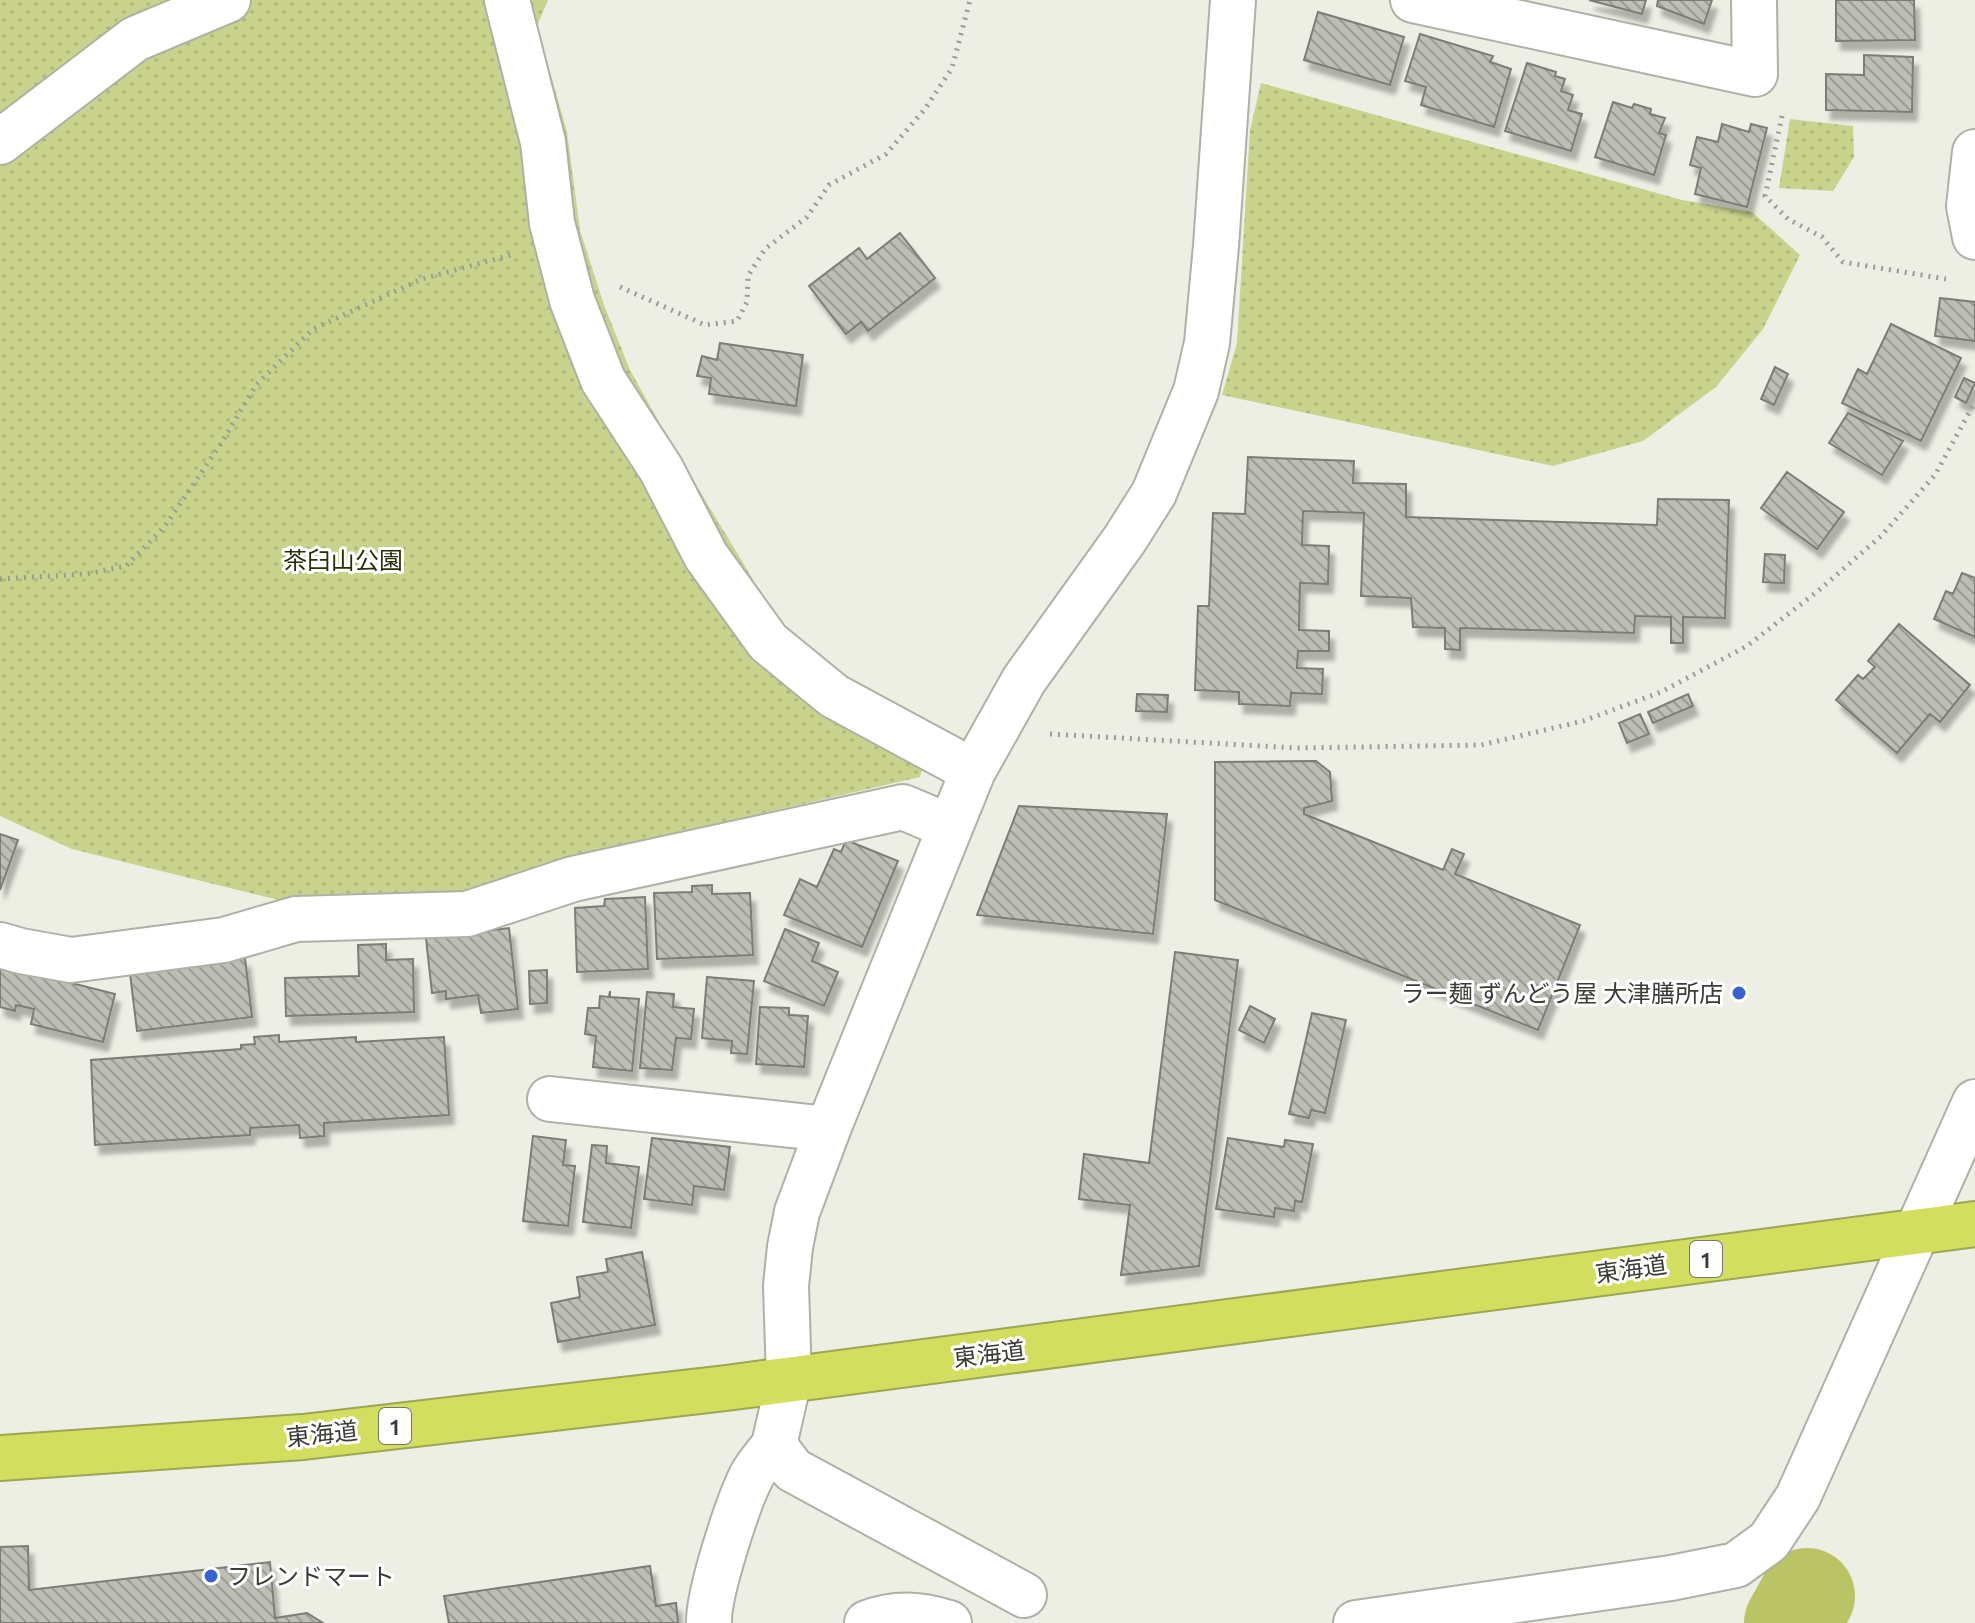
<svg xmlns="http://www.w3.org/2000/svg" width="1975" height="1623" font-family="Ubuntu,'Noto Sans JP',sans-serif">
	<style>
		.park { fill: url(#park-dots) }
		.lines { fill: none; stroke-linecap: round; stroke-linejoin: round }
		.river { stroke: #bac464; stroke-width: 96 }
		.building { fill: url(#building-back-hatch); stroke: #7c7e74; stroke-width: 2; filter: url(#shadow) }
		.minor-casing { stroke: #afb0a6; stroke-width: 48 }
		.highway-casing { stroke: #9da650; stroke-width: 48 }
		.path { stroke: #9b9c94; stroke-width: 5; stroke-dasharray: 2 6; stroke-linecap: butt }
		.minor { stroke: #fff; stroke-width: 44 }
		.highway { stroke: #d2df5e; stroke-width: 44 }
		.poi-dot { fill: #3563d3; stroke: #fff; stroke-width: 3 }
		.labels { text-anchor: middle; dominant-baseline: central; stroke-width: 6; stroke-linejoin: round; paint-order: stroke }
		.shield { fill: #fff; stroke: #767673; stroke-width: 2 }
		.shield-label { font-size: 22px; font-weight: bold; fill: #3b3b37 }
		.park-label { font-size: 24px; fill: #2b2e04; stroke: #fff }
		.poi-label { font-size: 24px; fill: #3b3b37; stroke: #fff; text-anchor: end }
		.street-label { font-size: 24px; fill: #3b3b37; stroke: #fff }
	</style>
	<defs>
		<pattern id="park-dots" width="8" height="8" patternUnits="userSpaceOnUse" patternTransform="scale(2)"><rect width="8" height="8" fill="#cad38c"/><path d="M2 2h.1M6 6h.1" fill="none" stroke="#aeb679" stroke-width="1.8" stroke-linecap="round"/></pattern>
		<pattern id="building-back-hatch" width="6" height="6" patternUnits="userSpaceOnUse" patternTransform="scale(2)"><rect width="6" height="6" fill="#bdbfb5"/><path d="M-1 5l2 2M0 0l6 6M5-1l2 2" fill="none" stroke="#9b9c94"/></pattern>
		<filter id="shadow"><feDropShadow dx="5" dy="9" stdDeviation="2" flood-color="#0004"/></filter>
	</defs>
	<rect width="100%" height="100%" fill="#edefe4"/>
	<path class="park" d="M 0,0 L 548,0 L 537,26 L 567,132 L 580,230 L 604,305 L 630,370 L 669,440 L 778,621 L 822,675 L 933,733 L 920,777 L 625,845 L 559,866 L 470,900 L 295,904 L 72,849 L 0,816 Z
		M 1261,83 L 1682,200 L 1752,212 L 1800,255 L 1763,329 L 1716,387 L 1643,441 L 1553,466 L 1222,395 L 1237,343 L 1250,130 Z
		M 1790,119 L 1853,126 L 1854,157 L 1833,191 L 1779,188 Z"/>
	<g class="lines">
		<path class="river" d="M 1792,1623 L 1807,1596"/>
	</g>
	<path class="building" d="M 1589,0 L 1646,0 L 1642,14 Z
		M 1658,0 L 1712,0 L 1704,24 L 1657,6 Z
		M 1836,0 L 1914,0 L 1915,40 L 1836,41 Z
		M 1318,12 L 1404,37 L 1390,85 L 1304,60 Z
		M 1420,34 L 1493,56 L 1490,62 L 1511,69 L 1494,127 L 1421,105 L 1426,87 L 1405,81 Z
		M 1864,55 L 1913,57 L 1912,112 L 1826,110 L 1826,74 L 1864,75 Z
		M 1527,63 L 1556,72 L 1555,76 L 1565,79 L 1561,91 L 1573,95 L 1568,110 L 1582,114 L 1571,151 L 1505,131 Z
		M 1613,102 L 1632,108 L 1634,104 L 1651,109 L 1650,114 L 1665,118 L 1659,133 L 1666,135 L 1654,175 L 1595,157 Z
		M 1722,124 L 1749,132 L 1751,124 L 1767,128 L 1747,207 L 1695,194 L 1701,168 L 1690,165 L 1697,137 L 1718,142 Z
		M 900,233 L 935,278 L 868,331 L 861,322 L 846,334 L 809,286 L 859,248 L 867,259 Z
		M 1940,298 L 1975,302 L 1975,341 L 1935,336 Z
		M 1891,324 L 1961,358 L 1921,441 L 1842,403 L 1858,369 L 1867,374 Z
		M 720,343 L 803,355 L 796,406 L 709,394 L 711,378 L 697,376 L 702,356 L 717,360 Z
		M 1775,367 L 1788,374 L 1774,405 L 1761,399 Z
		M 1964,378 L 1975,383 L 1966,403 L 1955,397 Z
		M 1848,413 L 1903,441 L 1882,475 L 1829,443 Z
		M 1248,457 L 1354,461 L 1353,483 L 1406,484 L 1406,517 L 1657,525 L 1658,499 L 1729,500 L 1725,618 L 1683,617 L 1683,643 L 1671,643 L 1671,617 L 1635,616 L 1634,633 L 1460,628 L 1460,650 L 1445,649 L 1445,628 L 1413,627 L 1411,598 L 1361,596 L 1364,513 L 1303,511 L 1302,545 L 1329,546 L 1328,584 L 1300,583 L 1299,630 L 1329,631 L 1329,651 L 1298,651 L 1297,668 L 1323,669 L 1322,694 L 1291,693 L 1290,706 L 1239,704 L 1239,692 L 1195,690 L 1198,606 L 1209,606 L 1213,513 L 1245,514 Z
		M 1787,472 L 1844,512 L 1817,549 L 1761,508 Z
		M 1765,554 L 1785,555 L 1784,583 L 1763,582 Z
		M 1962,573 L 1975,578 L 1975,637 L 1934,619 L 1946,591 L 1953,594 Z
		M 1899,624 L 1970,685 L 1940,722 L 1930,714 L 1897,753 L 1836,700 L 1858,675 L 1863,679 L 1875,667 L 1868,661 Z
		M 1137,694 L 1168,695 L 1167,712 L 1136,711 Z
		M 1688,694 L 1693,706 L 1653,723 L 1648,712 Z
		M 1640,714 L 1649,734 L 1627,743 L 1619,723 Z
		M 1316,761 L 1330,772 L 1332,801 L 1304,808 L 1304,814 L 1443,870 L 1452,849 L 1464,854 L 1455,874 L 1580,925 L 1538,1030 L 1215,900 L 1215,762 Z
		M 1019,806 L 1167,814 L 1153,934 L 977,915 Z
		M 0,834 L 18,840 L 0,890 Z
		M 846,840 L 898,861 L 862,947 L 784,915 L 800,879 L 817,887 L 834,849 L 841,852 Z
		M 712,885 L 712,894 L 750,893 L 753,955 L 657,959 L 654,893 L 692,892 L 692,886 Z
		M 645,897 L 648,969 L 577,972 L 575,908 L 604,906 L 605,899 Z
		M 509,928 L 518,1009 L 481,1013 L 478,995 L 446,999 L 446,991 L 432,993 L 426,938 Z
		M 785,929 L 819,943 L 812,961 L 838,972 L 824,1006 L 764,981 Z
		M 386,944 L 386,960 L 413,959 L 414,1012 L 286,1016 L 285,978 L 359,976 L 358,945 Z
		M 1175,952 L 1238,960 L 1199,1266 L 1121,1275 L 1130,1205 L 1079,1199 L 1084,1154 L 1149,1163 Z
		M 245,958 L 252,1017 L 137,1031 L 130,973 Z
		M 0,965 L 115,994 L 103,1042 L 31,1024 L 34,1009 L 16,1005 L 15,1011 L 0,1007 Z
		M 547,970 L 547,1003 L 530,1004 L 529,971 Z
		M 707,977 L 754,981 L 747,1054 L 731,1053 L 732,1041 L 702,1038 Z
		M 610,991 L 610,997 L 639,999 L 632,1071 L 593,1067 L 596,1036 L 585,1034 L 588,1008 L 599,1008 L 600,996 L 609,997 Z
		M 647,992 L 674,994 L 673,1007 L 694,1009 L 691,1039 L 676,1038 L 672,1070 L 640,1068 Z
		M 1250,1006 L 1275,1019 L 1264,1043 L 1239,1030 Z
		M 760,1007 L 789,1008 L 789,1015 L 808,1016 L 804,1067 L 756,1064 Z
		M 1312,1013 L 1346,1020 L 1325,1113 L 1311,1110 L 1309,1118 L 1289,1114 Z
		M 279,1035 L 279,1042 L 356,1037 L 356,1042 L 444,1037 L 449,1115 L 324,1123 L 324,1136 L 300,1138 L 299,1125 L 250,1128 L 250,1135 L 95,1145 L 91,1060 L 241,1049 L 241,1045 L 255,1044 L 254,1037 Z
		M 533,1136 L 566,1140 L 563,1165 L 575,1166 L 568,1226 L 523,1221 Z
		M 652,1138 L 730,1147 L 724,1190 L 694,1186 L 692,1205 L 644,1199 Z
		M 1228,1138 L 1284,1147 L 1285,1140 L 1313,1144 L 1302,1202 L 1295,1201 L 1294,1211 L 1275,1208 L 1274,1217 L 1216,1209 Z
		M 592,1145 L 607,1146 L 606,1163 L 639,1167 L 631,1228 L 583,1222 Z
		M 642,1252 L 655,1325 L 558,1342 L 551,1303 L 580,1297 L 577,1277 L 608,1272 L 606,1259 Z
		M 28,1546 L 29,1590 L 270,1562 L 275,1618 L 307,1613 L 323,1623 L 0,1623 L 0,1547 Z
		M 650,1566 L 656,1606 L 676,1603 L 678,1623 L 449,1623 L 444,1596 Z"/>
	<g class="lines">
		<defs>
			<path id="minor" d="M 507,0 L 543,142 L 552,223 L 572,300 L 603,380 L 661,469 L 706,556 L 768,642 L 834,696 L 973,771
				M 1413,0 L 1755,74 L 1754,0
				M 0,142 L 135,39 L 228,0
				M 1975,152 L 1969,206 L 1975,237
				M 0,945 L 21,951 L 71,960 L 224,940 L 296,919 L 467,914 L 573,879 L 903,807 L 950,827
				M 550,1099 L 828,1129
				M 1024,1595 L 793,1470 L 774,1445 L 789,1379 L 786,1286 L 790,1247 L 797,1212 L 828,1129 L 973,771 L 1024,680 L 1125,539 L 1154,493 L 1196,391 L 1207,343 L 1216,246 L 1233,0
				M 709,1623 C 708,1594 738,1502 752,1475 C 758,1464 767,1455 774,1445
				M 867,1623 C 896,1612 920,1614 949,1623
				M 1356,1623 L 1671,1578 L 1736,1565 L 1769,1541 L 1798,1497 L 1975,1102"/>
			<path id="highway" d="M 0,1458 L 303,1437 L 726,1388 L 1975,1224"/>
		</defs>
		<use href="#minor" class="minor-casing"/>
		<use href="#highway" class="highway-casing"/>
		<path class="path" d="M 1782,116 L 1765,196 L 1788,219 L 1822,237 L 1843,262 L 1946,279
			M 620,287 L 705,325 L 737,321 L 747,302 L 748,276 L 765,249 L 807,217 L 829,185 L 886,154 L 925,109 L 952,68 L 970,0
			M 0,579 L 86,574 L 126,566 L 165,526 L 220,445 L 256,385 L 313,329 L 422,279 L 511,255
			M 1050,734 L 1297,748 L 1481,745 L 1583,721 L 1661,692 L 1747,646 L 1818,591 L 1881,536 L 1935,475 L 1975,402"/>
		<use href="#minor" class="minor"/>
		<use href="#highway" class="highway"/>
	</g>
	<g class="poi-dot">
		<circle cx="1739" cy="993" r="8"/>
		<circle cx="211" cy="1576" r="8"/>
	</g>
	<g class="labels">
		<g class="shield">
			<rect x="1690" y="1241" width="32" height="36" rx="6"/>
			<rect x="379" y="1408" width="32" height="36" rx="6"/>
		</g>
		<g class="shield-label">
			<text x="1706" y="1259">1</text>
			<text x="395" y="1426">1</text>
		</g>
		<g class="park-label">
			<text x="343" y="560">茶臼山公園</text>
		</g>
		<g class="poi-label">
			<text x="1723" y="993">ラー麺 ずんどう屋 大津膳所店</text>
			<text x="227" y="1576" text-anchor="start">フレンドマート</text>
		</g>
		<g class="street-label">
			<text transform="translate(1631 1269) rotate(-8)">東海道</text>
			<text transform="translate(989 1354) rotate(-7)">東海道</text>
			<text transform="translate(322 1434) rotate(-6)">東海道</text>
		</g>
	</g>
</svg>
